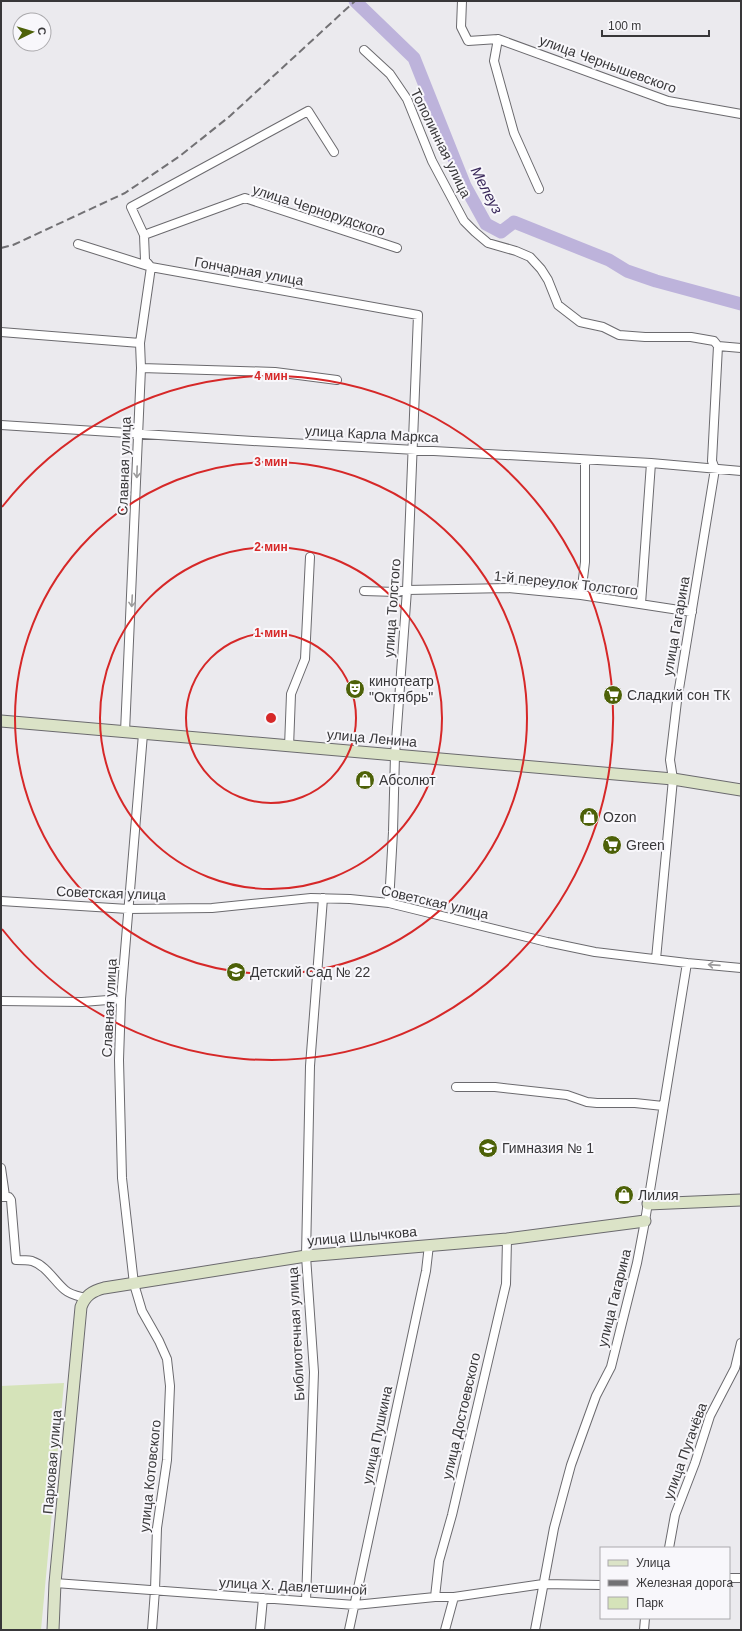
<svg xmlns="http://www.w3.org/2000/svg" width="742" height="1631" font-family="Arial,sans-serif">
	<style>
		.green { fill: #d5e3b9 }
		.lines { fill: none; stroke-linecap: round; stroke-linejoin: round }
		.river { stroke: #bdb3db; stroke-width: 13 }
		.street-casing { stroke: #6b6a6e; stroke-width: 10 }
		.secondary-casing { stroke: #6b6a6e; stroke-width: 13 }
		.street { stroke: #fff; stroke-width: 8 }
		.secondary { stroke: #dbe3c7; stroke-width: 11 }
		.rail { stroke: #727174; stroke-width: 2; stroke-dasharray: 8 4; stroke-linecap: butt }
		.oneway { stroke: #9c9b9c }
		.ring { fill: none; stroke: #d62828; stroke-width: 2 }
		.labels { text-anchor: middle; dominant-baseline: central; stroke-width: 4; stroke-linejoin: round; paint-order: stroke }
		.street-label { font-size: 14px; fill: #383739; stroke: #f8f7fb }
		.poi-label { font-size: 14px; fill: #383739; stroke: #f8f7fb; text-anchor: start }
		.water-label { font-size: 15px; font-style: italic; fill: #3a295b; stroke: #f8f7fb }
		.centre { fill: #d62828; stroke: #f8f7fb; stroke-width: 2 }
		.ring-label { font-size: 12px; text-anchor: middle; font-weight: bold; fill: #d62828; stroke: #f8f7fb; stroke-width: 4; stroke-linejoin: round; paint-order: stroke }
	</style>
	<rect width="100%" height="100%" fill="#ebeaee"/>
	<path class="green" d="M 64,1383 L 41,1630 L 1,1630 L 1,1386 Z"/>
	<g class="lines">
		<path class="river" d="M 355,1 L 414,58 L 465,186 L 486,224 L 501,232 L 514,222 L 609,260 L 627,271 L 656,281 L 741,304"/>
		<defs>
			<path id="street" d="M 462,1 L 461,27 L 468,41 L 498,39 L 668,101 L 741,114
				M 498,39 L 494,61 L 502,90 L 514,133 L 539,189
				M 364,50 L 390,74 L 407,99 L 432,161 L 464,221 L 475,232 L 488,243 L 516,251 L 530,257 L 541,269 L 548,280 L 558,305 L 580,322 L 603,327 L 619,335 L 645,337 L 691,337 L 714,341 L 718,346
				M 144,235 L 245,198 L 397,248
				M 78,244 L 151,267 L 418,315 L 407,590 L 395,755 L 393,832 L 389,903
				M 1,332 L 140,343
				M 718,346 L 741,348
				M 141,368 L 275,372 L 337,380
				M 1,425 L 253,441 L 651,463 L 741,471
				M 364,591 L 396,592 L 407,590 L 508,588 L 581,595 L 692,612
				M 581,595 L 585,562 L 585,460
				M 641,604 L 651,463
				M 125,732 L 141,368 L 140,343 L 151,267 L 145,260 L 144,235 L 131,207 L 308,111 L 334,152
				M 143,734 L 121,999 L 119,1060 L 122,1178 L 134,1284 L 142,1311 L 159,1341 L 167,1359 L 170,1386 L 167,1460 L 157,1528 L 155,1590 L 152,1630
				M 289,747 L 291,694 L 305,659 L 310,557
				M 1,901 L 128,909 L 212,908 L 311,898 L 350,899 L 389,903 L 547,942 L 595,952 L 687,963 L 741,968
				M 656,959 L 673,779 L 670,760 L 677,701 L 715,469 L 712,461 L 718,346
				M 1,1001 L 82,1002 L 121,999
				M 456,1087 L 495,1087 L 567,1095 L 587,1102 L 597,1103 L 635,1103 L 663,1106
				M 1,1168 L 5,1196
				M 1,1197 L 9,1197 L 11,1200 L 16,1260 C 21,1260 27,1260 32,1261 C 47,1266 54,1281 65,1290 C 71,1295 78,1296 85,1298
				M 669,1548 L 675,1515 L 695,1463 L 710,1416 L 735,1368 L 741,1343
				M 729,1578 L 741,1578
				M 55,1583 L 355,1605 L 435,1597 L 454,1597 L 543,1584 L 601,1585
				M 435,1597 L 439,1561 L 452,1515 L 506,1284 L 507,1239
				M 306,1601 L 314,1372 L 306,1256 L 310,1066 L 323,898
				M 260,1630 L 263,1598
				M 349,1630 L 426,1271 L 429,1245
				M 445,1630 L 454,1597
				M 535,1630 L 554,1528 L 571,1465 L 596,1396 L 611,1367 L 637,1263 L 645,1221 L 687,963
				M 644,1630 L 645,1618"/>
			<path id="secondary" d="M 1,721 L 673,779 L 741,790
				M 648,1204 L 741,1200
				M 53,1630 L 55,1583 L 81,1307 C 85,1296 92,1291 104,1288 L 306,1256 L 507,1239 L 645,1221"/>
		</defs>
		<use href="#street" class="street-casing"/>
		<use href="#secondary" class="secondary-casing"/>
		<use href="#street" class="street"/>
		<use href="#secondary" class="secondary"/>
		<path class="rail" d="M 1,248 L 13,245 L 125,193 L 180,156 L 230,116 L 355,1"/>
	</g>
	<defs><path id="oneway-shaft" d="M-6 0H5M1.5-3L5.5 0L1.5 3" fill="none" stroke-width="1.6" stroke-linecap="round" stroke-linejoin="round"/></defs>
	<g class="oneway">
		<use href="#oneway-shaft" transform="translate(137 472) rotate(92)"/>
		<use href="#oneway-shaft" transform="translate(132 601) rotate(93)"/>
		<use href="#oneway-shaft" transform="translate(714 965) rotate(-176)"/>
	</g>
	<g class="ring">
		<circle cx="271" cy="718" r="85"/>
		<circle cx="271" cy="718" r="171"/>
		<circle cx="271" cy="718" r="256"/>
		<path d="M2 507A342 342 0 1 1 2 929"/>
	</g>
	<defs>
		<symbol id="theatre-disc" viewBox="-11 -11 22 22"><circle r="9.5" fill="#4d6108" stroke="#f8f7fb"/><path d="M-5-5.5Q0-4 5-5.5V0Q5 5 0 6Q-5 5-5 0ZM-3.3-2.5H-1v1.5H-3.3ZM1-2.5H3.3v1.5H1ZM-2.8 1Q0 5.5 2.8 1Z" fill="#fff"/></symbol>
		<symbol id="supermarket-disc" viewBox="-11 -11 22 22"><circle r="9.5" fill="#4d6108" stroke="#f8f7fb"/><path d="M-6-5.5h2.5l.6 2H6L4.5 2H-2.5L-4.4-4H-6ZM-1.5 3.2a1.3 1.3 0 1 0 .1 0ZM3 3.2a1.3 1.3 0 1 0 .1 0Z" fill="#fff"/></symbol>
		<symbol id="shop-disc" viewBox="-11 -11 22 22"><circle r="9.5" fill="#4d6108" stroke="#f8f7fb"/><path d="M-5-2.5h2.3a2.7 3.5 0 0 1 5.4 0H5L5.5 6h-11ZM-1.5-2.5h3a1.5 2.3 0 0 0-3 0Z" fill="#fff"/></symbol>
		<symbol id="school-disc" viewBox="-11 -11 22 22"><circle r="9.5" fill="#4d6108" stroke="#f8f7fb"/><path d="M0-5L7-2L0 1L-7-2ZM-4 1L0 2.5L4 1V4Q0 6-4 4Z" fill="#fff"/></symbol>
	</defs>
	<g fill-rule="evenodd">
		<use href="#theatre-disc" x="344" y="678" width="22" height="22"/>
		<use href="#supermarket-disc" x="602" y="684" width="22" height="22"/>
		<use href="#shop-disc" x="354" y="769" width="22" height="22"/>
		<use href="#shop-disc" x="578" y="806" width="22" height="22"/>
		<use href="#supermarket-disc" x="601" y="834" width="22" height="22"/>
		<use href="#school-disc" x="225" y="961" width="22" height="22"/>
		<use href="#school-disc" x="477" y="1137" width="22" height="22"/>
		<use href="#shop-disc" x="613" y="1184" width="22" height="22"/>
	</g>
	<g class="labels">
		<g class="street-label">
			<text transform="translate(608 64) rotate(20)">улица Чернышевского</text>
			<text transform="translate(441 143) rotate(64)">Тополинная улица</text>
			<text transform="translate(319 210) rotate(18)">улица Чернорудского</text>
			<text transform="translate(249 271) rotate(10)">Гончарная улица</text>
			<text transform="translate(372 434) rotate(3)">улица Карла Маркса</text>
			<text transform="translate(124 466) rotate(-88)">Славная улица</text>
			<text transform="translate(566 583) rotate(6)">1-й переулок Толстого</text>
			<text transform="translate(392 608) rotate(-86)">улица Толстого</text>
			<text transform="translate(676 626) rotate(-80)">улица Гагарина</text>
			<text transform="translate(372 738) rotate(5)">улица Ленина</text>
			<text transform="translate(111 893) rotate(2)">Советская улица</text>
			<text transform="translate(435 902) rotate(13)">Советская улица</text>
			<text transform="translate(109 1008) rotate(-87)">Славная улица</text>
			<text transform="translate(362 1236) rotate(-5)">улица Шлычкова</text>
			<text transform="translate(614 1298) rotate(-76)">улица Гагарина</text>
			<text transform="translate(296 1334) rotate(-93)">Библиотечная улица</text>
			<text transform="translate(461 1416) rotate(-77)">улица Достоевского</text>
			<text transform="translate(377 1435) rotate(-78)">улица Пушкина</text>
			<text transform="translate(685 1451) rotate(-70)">улица Пугачёва</text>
			<text transform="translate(52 1462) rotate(-85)">Парковая улица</text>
			<text transform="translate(150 1476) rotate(-84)">улица Котовского</text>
			<text transform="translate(293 1586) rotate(3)">улица Х. Давлетшиной</text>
		</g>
		<g class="poi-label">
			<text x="369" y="681">кинотеатр<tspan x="369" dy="16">"Октябрь"</tspan></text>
			<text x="627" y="695">Сладкий сон ТК</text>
			<text x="379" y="780">Абсолют</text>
			<text x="603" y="817">Ozon</text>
			<text x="626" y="845">Green</text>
			<text x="250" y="972">Детский Сад № 22</text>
			<text x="502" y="1148">Гимназия № 1</text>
			<text x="638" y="1195">Лилия</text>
		</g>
		<g class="water-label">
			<text transform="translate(487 190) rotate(62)">Мелеуз</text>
		</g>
	</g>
	<circle cx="271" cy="718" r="6" class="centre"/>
	<g class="ring-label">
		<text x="271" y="380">4 мин</text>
		<text x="271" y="466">3 мин</text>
		<text x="271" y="551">2 мин</text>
		<text x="271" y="637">1 мин</text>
	</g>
	<rect width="742" height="1631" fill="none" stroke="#383739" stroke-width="4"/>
	<rect x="600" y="1547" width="130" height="72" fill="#f8f7fb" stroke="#abaaad"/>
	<rect x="608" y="1560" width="20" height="6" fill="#dbe3c7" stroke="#abaaad"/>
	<text x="636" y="1567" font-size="12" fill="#383739">Улица</text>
	<rect x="608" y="1580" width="20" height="6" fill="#727174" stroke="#abaaad"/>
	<text x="636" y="1587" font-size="12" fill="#383739">Железная дорога</text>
	<rect x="608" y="1597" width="20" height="12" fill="#d5e3b9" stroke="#abaaad"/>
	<text x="636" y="1607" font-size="12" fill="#383739">Парк</text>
	<g transform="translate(32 32) rotate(85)"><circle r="19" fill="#f8f7fb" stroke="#abaaad"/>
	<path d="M0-3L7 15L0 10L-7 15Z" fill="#4d6108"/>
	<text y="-6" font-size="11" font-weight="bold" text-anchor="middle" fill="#383739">С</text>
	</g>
	<path d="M602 30v6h107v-6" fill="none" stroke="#383739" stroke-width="2"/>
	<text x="608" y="30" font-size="12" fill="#383739" stroke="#f8f7fb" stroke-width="3" paint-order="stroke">100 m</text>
</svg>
